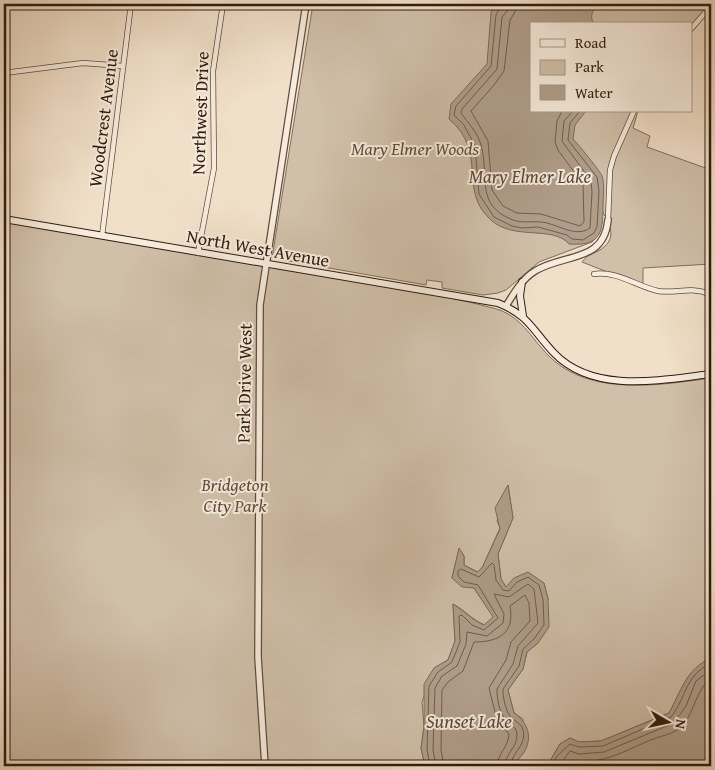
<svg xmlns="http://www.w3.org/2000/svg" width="715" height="770" font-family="'Gentium Book Plus',serif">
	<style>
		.green { fill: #d0bfa9; stroke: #806e5c }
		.water { fill: #af9d8a; stroke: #7c6959 }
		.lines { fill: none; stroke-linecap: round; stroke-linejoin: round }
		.shore { stroke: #705c4c; stroke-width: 1 }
		.minor-casing { stroke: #604d3e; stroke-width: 6 }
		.tertiary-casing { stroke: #604d3e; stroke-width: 8 }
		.secondary-casing { stroke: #301c0f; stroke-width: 8 }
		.minor { stroke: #f6ebdc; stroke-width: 4.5 }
		.tertiary { stroke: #f6ebdc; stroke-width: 5.5 }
		.secondary { stroke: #f6ebdc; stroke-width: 6 }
		.labels { text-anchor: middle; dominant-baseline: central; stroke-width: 4; stroke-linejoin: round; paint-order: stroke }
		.street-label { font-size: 18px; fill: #301c0f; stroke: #f6ebdc }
		.park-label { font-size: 18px; font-style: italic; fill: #604d3d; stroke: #f6ebdc }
		.water-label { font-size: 19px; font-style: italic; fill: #5c493a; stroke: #f6ebdc }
	</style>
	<rect width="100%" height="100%" fill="#f1e0c9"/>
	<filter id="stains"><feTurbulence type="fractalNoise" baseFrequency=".004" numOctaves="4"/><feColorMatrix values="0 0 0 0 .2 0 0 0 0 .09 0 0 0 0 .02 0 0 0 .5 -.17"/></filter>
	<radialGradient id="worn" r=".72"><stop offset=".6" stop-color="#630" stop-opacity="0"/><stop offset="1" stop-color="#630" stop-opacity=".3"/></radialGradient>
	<path class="green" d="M 313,4 L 711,4 L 711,7 L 691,28 L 691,24 L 531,24 L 531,111 L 638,111 L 633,128 L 650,136 L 647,147 L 711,170 L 711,264 L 643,268 L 643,286 L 582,262 C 587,255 591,255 598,251 C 618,240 611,226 602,211 L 597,236 L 592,242 L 539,262 L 506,290 L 498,293 L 483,295 L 442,288 L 442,282 L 427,280 L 426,285 L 272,258 Z
		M 4,219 C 102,236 199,253 297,270 C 362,282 429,291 493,308 C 521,315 530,337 549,356 C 590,397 660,385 711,378 L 711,658 C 687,669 681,691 669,713 L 601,741 L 579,742 L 570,738 L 560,744 L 547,766 L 516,766 L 516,762 L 524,752 L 523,719 L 514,713 L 508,690 L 523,669 L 527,652 L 538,643 L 548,599 L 544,583 L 506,587 L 501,579 L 498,554 L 513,518 L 508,485 L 497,521 L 500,528 L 482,568 L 478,572 L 464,565 L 464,556 L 459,549 L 452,578 L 474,588 L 494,617 L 485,625 C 472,620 465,610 453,604 L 455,641 L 448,660 L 434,668 L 422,702 L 424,727 L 421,748 L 425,766 L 4,766 Z"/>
	<path class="water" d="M 499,4 L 597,4 C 593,10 589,16 594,24 L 531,24 L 531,111 L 586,111 L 575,125 L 573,139 C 578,144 601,172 602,176 C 605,186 603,196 603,207 C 603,234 600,246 569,244 C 553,225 514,241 491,220 C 457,190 489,153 449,119 L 451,104 L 487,64 L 491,12 Z
		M 508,485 L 513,518 L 498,554 L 501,579 L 506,587 L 514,578 L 528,572 L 544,583 L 548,599 L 549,627 L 538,643 L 527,652 L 523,669 L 508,690 L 514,713 C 528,722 533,738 524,752 C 521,757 516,760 516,766 L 425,766 L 421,748 L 424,727 L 424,684 L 434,668 L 448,660 L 455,641 L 453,604 C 464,611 472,620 484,625 L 493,617 L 474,588 L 462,587 L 452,578 L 459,548 L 464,556 L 464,565 L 477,572 L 482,568 L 500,529 L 495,508 Z
		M 711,658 L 711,766 L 547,766 L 560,744 L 570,738 L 579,742 L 601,741 L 669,713 C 682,690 685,670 711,658 Z"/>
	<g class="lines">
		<path class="shore" d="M 502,4 L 496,15 L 491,66 L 456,106 L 454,115 L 464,125 L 475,146 L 479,194 L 494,217 L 512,226 L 522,228 L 538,227 L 567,235 L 572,239 L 583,240 L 594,233 L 597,227 L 599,191 L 597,177 L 568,140 L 570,123 L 580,111
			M 509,4 L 508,10 L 502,17 L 497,69 L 462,109 L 461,113 C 468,123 478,133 481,145 C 490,176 474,205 513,220 C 524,224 536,220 547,223 C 562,227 577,237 590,228 L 592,192 L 591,181 L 562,141 L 564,121 L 573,111
			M 516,4 L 515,12 L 510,20 L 504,71 L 494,85 L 471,111 L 488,141 L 492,190 L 503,206 L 517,213 L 541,214 L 580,226 L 584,222 L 583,184 L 558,150 L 555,142 L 557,121 L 562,111
			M 430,766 L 427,749 L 429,686 L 438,672 L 452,662 L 460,642 L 459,616 L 462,615 L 472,625 L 484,630 L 498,618 L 478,585 L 464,582 L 458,576 L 458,571 L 461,569 L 479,577 L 492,563 L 494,565 L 496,580 L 503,590 L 509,591 L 517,582 L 528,577 L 539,585 L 543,600 L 544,625 L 534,639 L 523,649 L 519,666 L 503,689 C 503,697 505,709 510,716 C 514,722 521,722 523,730 C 527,746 511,752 511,766
			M 436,766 L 433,750 L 435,688 L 442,676 L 457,666 L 466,644 L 467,632 L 487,636 L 503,623 L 504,614 L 494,594 L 509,597 L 528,584 L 534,589 L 538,623 L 518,646 L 513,664 L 497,689 C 497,699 499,711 505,719 C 509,726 516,725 517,734 C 518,747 505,753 505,766
			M 444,766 L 441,750 L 442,690 L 448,682 L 463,671 L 474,642 C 499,642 515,633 510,606 L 525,595 L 529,603 L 530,621 L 511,642 L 506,660 L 489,688 L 497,720 L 509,734 C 509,746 498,753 497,766
			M 552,766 L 557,756 L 570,744 L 579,747 L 603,746 L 671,717 C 687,697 684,676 711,663
			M 559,766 L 570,751 L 579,754 L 604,752 L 674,723 L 686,706 L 696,681 L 711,670
			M 567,766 L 572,760 C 600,765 621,753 646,742 C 657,736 676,735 684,724 C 695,709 696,690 711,678"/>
		<defs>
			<path id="minor" d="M 691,29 L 711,6
				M 4,73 L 83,63 L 123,66
				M 4,193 L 5,219
				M 608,220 L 610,170 L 614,156 L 634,111
				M 102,236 L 131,4
				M 198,253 L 214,168 L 213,71 L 223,4
				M 594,274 C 618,271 636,286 658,291 C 675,294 693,286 709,294 L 711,289"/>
			<path id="tertiary" d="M 506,306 C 514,293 522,279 535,271 C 565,253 604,263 608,220
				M 4,763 L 18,766
				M 265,766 L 258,657 L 260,305 L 306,4"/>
			<path id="secondary" d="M 4,219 L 498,303 C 530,316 532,330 554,353 C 593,394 661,380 711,374
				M 522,282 L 520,296 L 523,316"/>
		</defs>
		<use href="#minor" class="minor-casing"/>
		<use href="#tertiary" class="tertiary-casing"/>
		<use href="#secondary" class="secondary-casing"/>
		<use href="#minor" class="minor"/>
		<use href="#tertiary" class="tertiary"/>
		<use href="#secondary" class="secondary"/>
	</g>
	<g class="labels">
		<g class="street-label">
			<text transform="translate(200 113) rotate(-88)">Northwest Drive</text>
			<text transform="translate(103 118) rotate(-83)">Woodcrest Avenue</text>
			<text transform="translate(258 248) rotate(10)">North West Avenue</text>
			<text transform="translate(244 383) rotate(-89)">Park Drive West</text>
		</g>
		<g class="park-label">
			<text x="415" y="148">Mary Elmer Woods</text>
			<text x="235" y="484">Bridgeton<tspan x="235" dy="21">City Park</tspan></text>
		</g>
		<g class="water-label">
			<text x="530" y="176">Mary Elmer Lake</text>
			<text x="469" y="721">Sunset Lake</text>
		</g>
	</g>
	<rect width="715" height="770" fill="none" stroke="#f1e0c9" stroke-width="20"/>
	<rect x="5" y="5" width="705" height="760" fill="none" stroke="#301c0f" stroke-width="2.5"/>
	<rect x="10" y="10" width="695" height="750" fill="none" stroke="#301c0f"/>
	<rect x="530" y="22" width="162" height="90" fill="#f6ebdc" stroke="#a7988a"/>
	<rect x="540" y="39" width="25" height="8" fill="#f6ebdc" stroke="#a7988a"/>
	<text x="575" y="48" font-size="15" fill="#301c0f">Road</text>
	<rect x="540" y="60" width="25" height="15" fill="#d0bfa9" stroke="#a7988a"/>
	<text x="575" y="72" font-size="15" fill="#301c0f">Park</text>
	<rect x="540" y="85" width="25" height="15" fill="#af9d8a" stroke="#a7988a"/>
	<text x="575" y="98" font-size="15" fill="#301c0f">Water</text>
	<g transform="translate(668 722) rotate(99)" stroke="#f6ebdc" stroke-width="4" paint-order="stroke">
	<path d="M0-4L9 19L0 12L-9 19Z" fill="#301c0f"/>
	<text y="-8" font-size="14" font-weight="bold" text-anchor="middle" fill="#301c0f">N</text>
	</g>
	<rect width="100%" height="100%" filter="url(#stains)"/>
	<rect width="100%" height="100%" fill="url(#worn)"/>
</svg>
